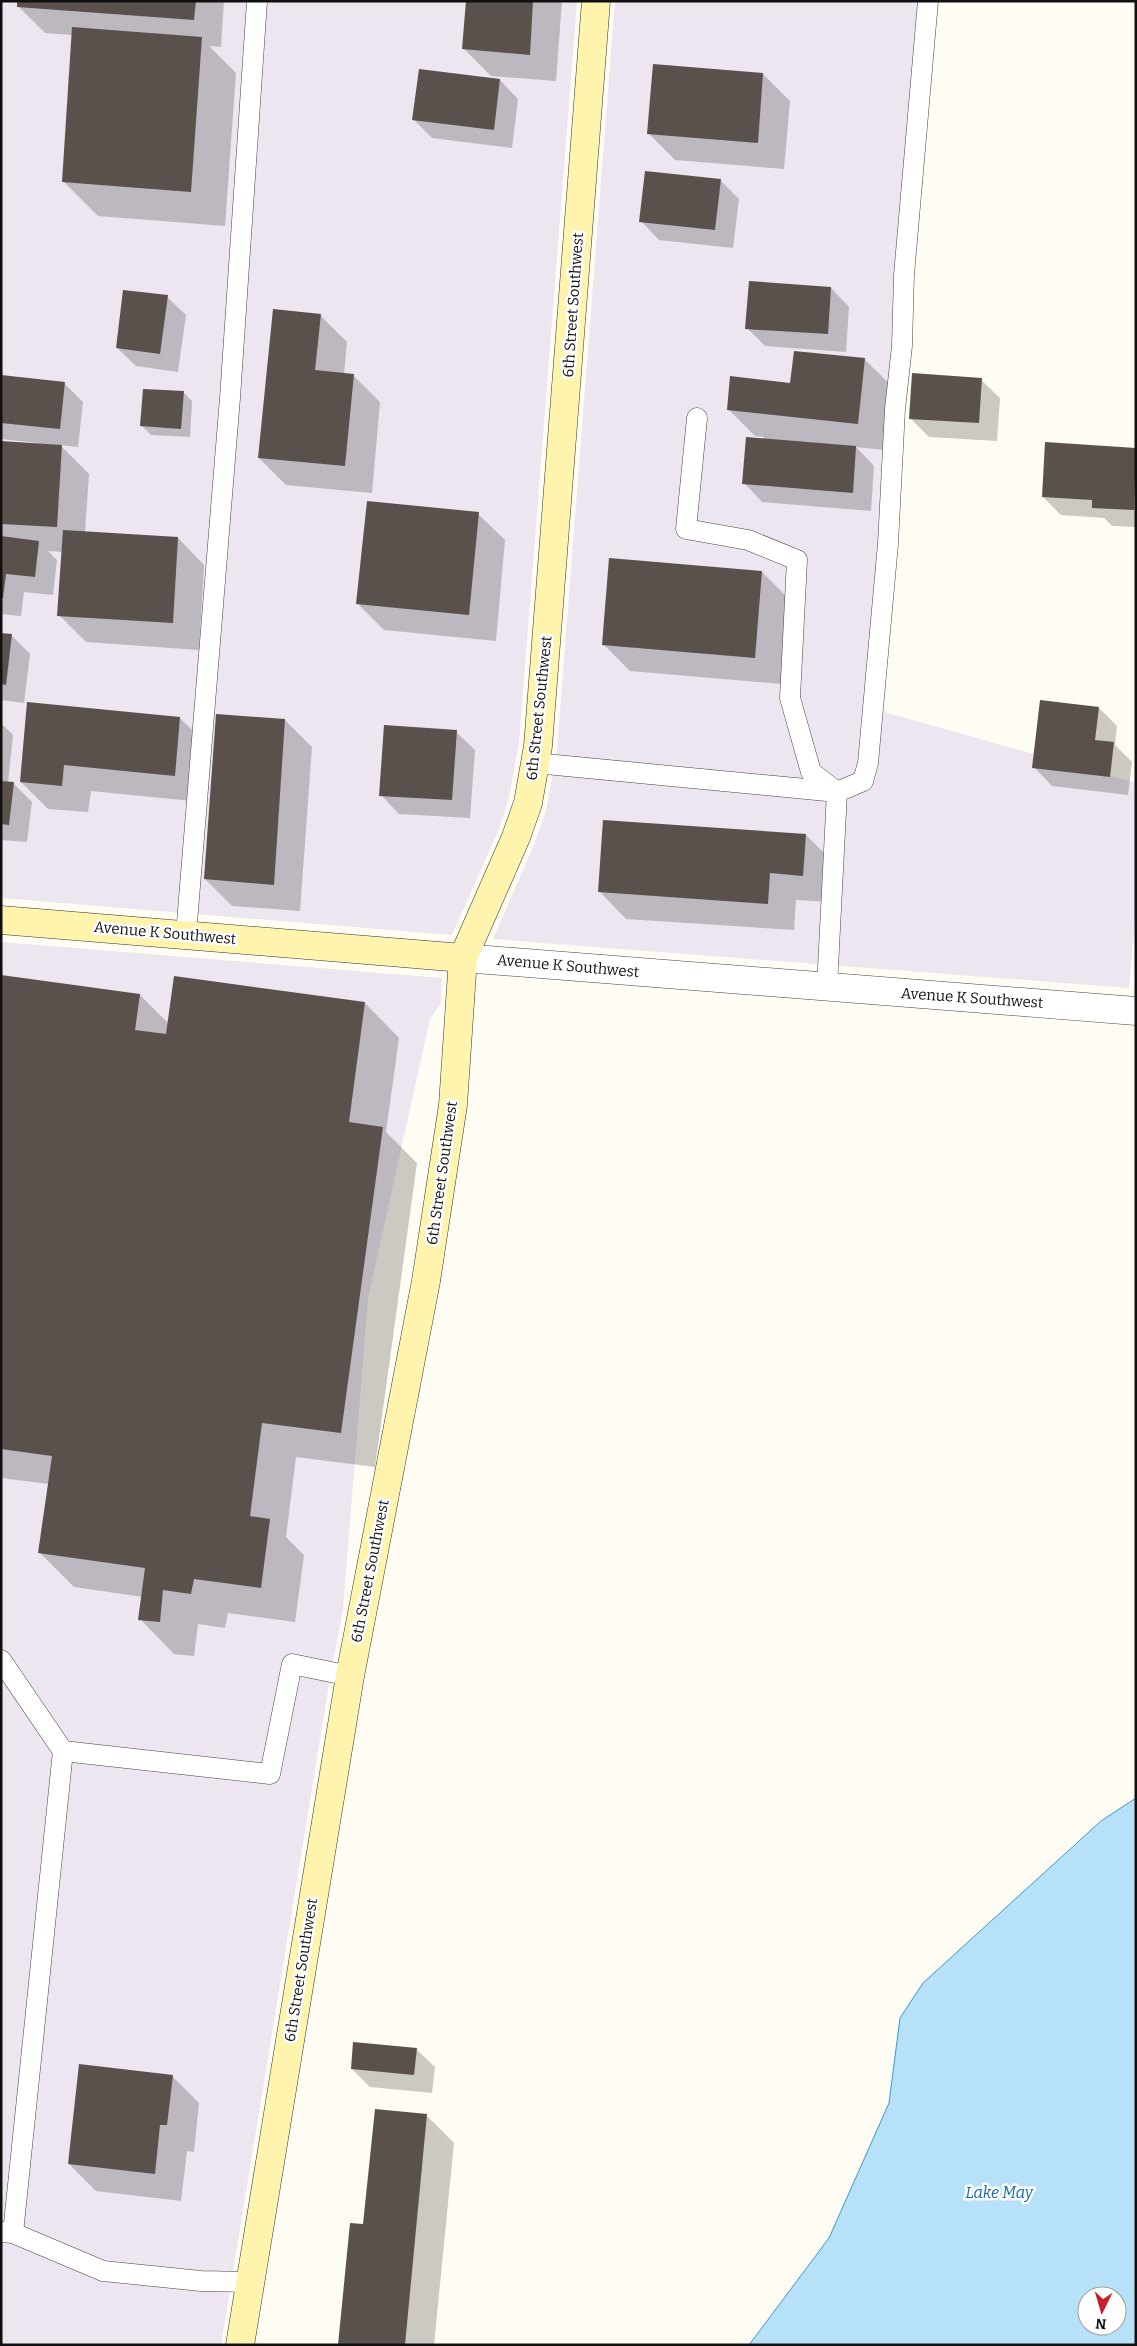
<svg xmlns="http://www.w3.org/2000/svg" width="1137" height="2346" viewBox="0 0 1137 2346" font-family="Bitter,serif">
<rect width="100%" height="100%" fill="#fffcf3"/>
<!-- industrial -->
<g fill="#ede5ef">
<path d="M1,1H577L519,743L509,797L499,829L452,935L1,898Z"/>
<path d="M615,1H928L870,708L1136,783V906L1129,988L493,939L533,847L546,811L557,750Z"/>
<path d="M1,942L442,978L441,1003L430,1019L368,1298L343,1609L331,1672L221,2345H1Z"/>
</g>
<!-- water -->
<path fill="#b6e1f9" stroke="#3999d3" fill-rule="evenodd" d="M1136,1798V2345H749L829,2238L889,2103L900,2018L923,1983L1101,1821ZM1087,2296H1117V2326H1087Z"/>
<!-- shadow -->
<g fill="#0003">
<path d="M19,1H224L221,47L209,46L236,73L225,226L98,216L63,181L73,35L45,33L18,6Z"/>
<path d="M467,1H562L556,81L491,76L464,49Z"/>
<path d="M763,74L790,101L784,169L675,160L648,133Z"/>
<path d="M500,80L518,99L512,148L432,138L413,119Z"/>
<path d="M721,181L739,199L733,248L659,240L641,221Z"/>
<path d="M831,288L849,307L846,352L765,346L747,328Z"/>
<path d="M167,297L186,315L178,372L136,366L117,348Z"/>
<path d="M320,315L347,342L344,374L353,375L380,402L372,493L286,485L259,458Z"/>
<path d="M864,359L892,386L885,450L856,447L874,466L871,511L762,502L744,483L764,437L755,436L728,409L791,384Z"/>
<path d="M1,376L64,383L83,402L78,447L60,445L89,474L85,532L178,538L204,565L199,650L86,642L59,615L63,552L48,551L57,560L53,595L24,592L21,616L1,614V442L37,445V443L1,439Z"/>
<path d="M981,380L1000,398L997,441L929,437L911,419Z"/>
<path d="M183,392L192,401L190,437L151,435L142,426Z"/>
<path d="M1136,449V527L1112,526L1104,518L1061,515L1043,497Z"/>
<path d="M478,514L505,540L496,641L384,630L357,603Z"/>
<path d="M762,572L789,599L782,684L630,671L603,644Z"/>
<path d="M1,634L11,635L30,654L24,703L1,700Z"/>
<path d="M1099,708L1117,726L1115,745L1132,762L1128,795L1052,786L1034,767Z"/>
<path d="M180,718L207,745L202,802L91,791L88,812L48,809L21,782Z"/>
<path d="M285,720L312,747L300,911L232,906L205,879Z"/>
<path d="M1,723L13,735L8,783H13L32,802L27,842L1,840Z"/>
<path d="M456,732L475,750L470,818L399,814L381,795Z"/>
<path d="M806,835L833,862L830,902L796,900L794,930L626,919L600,892Z"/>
<path d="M1,976L140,995L169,1024L365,1003L399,1038L386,1132L417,1163L375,1467L296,1457L286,1537L304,1555L295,1622L228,1613L225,1628L198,1624L194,1656L174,1654L140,1619L143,1597L74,1587L40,1553L49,1484L1,1478Z"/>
<path d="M416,2049L435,2067L432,2093L370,2087L352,2069Z"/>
<path d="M172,2076L199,2103L194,2152L187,2151L181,2201L96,2191L69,2164Z"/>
<path d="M376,2111L427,2116L454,2143L434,2345H339L364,2226Z"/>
</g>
<!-- building -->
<g fill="#5a514c">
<path d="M17,1H196L194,20L17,7Z"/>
<path d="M466,1H533L530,55L462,49Z"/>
<path d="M72,27L202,37L191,192L62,182Z"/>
<path d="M653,64L763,73L758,143L647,134Z"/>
<path d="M419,69L500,79L494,130L412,120Z"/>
<path d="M645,171L721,179L715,230L639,222Z"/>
<path d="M749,281L831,287L828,334L745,329Z"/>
<path d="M123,290L168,295L160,354L116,348Z"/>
<path d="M273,309L321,314L315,370L354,374L345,466L258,458Z"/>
<path d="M794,351L865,358L858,424L727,410L730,376L790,383Z"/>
<path d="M912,373L982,378L979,423L909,419Z"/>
<path d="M1,375L65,382L60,429L1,423Z"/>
<path d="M143,389L184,391L181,429L140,426Z"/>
<path d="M746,437L856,446L853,493L742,484Z"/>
<path d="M1,441L62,445L57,527L1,524Z"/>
<path d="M1045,442L1136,448L1134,510L1092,508V500L1042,497Z"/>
<path d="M367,501L479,512L469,615L356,604Z"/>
<path d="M63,530L178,537L173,623L57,616Z"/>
<path d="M1,536L39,541L35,577L6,574L3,598H1Z"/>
<path d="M609,558L762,571L755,658L602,645Z"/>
<path d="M1,633L12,634L6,685L1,684Z"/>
<path d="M1040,700L1099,707L1095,740L1114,742L1110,777L1032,768Z"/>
<path d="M27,702L180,717L175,776L64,765L62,786L20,782Z"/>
<path d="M216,714L285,719L274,885L204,879Z"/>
<path d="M384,725L457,730L452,800L379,796Z"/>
<path d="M1,781L14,782L9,825L1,824Z"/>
<path d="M603,820L806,834L803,876L770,873L768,904L598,892Z"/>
<path d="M1,975L140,994L135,1030L166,1034L174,976L365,1002L349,1122L383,1127L341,1433L262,1423L250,1516L270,1519L261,1588L194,1579L191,1594L163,1590L160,1622L138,1620L145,1568L38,1553L52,1456L1,1449Z"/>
<path d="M353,2042L417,2048L414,2075L351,2069Z"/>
<path d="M79,2064L173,2075L167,2125H160L155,2174L68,2164Z"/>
<path d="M375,2109L427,2114L405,2345H338L350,2223L363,2224Z"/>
</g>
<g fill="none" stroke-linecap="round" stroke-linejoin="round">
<defs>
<g id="lane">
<path d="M697,418L686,529L748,540L797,560L790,698L811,772L837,792L827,987"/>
<path d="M535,763L837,792L863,781L868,763L888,544L895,409L902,346L904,275L928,1"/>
<path d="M186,935L230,398L257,1"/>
<path d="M1,1660L63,1751L13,2233L1,2232"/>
<path d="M63,1751L270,1774L292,1664L350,1676"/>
<path d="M13,2233L103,2271L201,2281L249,2282"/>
</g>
<path id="street" d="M463,958L1136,1011"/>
<g id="secondary">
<path d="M1,920L463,958"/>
<path d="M240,2345L350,1676L426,1281L453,1105L463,958L516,837L528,803L538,746L596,1"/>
</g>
</defs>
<!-- lane casing -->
<use href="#lane" stroke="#434343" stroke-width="21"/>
<!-- street casing -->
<use href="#street" stroke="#434343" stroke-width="29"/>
<!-- secondary casing -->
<use href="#secondary" stroke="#323232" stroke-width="29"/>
<!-- lane -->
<use href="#lane" stroke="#fff" stroke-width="20"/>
<!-- street -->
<use href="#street" stroke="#fff" stroke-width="28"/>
<!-- secondary -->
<use href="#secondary" stroke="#fff4ae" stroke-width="28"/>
</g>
<g text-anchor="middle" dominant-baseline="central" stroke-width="5" stroke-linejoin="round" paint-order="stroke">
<!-- street labels -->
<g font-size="15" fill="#101010" stroke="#fff">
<text transform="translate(573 305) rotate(-86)">6th Street Southwest</text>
<text transform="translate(539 708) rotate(-84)">6th Street Southwest</text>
<text transform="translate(165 933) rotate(5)">Avenue K Southwest</text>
<text transform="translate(568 966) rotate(5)">Avenue K Southwest</text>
<text transform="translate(972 998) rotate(4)">Avenue K Southwest</text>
<text transform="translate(442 1173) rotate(-82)">6th Street Southwest</text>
<text transform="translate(370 1571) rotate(-79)">6th Street Southwest</text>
<text transform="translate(301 1970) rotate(-81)">6th Street Southwest</text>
</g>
<!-- water labels -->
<g font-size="16" font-style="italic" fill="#136ba9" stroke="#fff">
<text x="999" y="2192">Lake May</text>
</g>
</g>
<!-- border -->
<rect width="1137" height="2346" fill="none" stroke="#101010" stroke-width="5"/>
<!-- north arrow -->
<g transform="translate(1102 2311) rotate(185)"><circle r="24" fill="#ffffff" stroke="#9f9f9f"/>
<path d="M0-4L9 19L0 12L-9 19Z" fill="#c7212d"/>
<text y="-8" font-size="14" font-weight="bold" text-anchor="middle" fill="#101010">N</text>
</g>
</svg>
